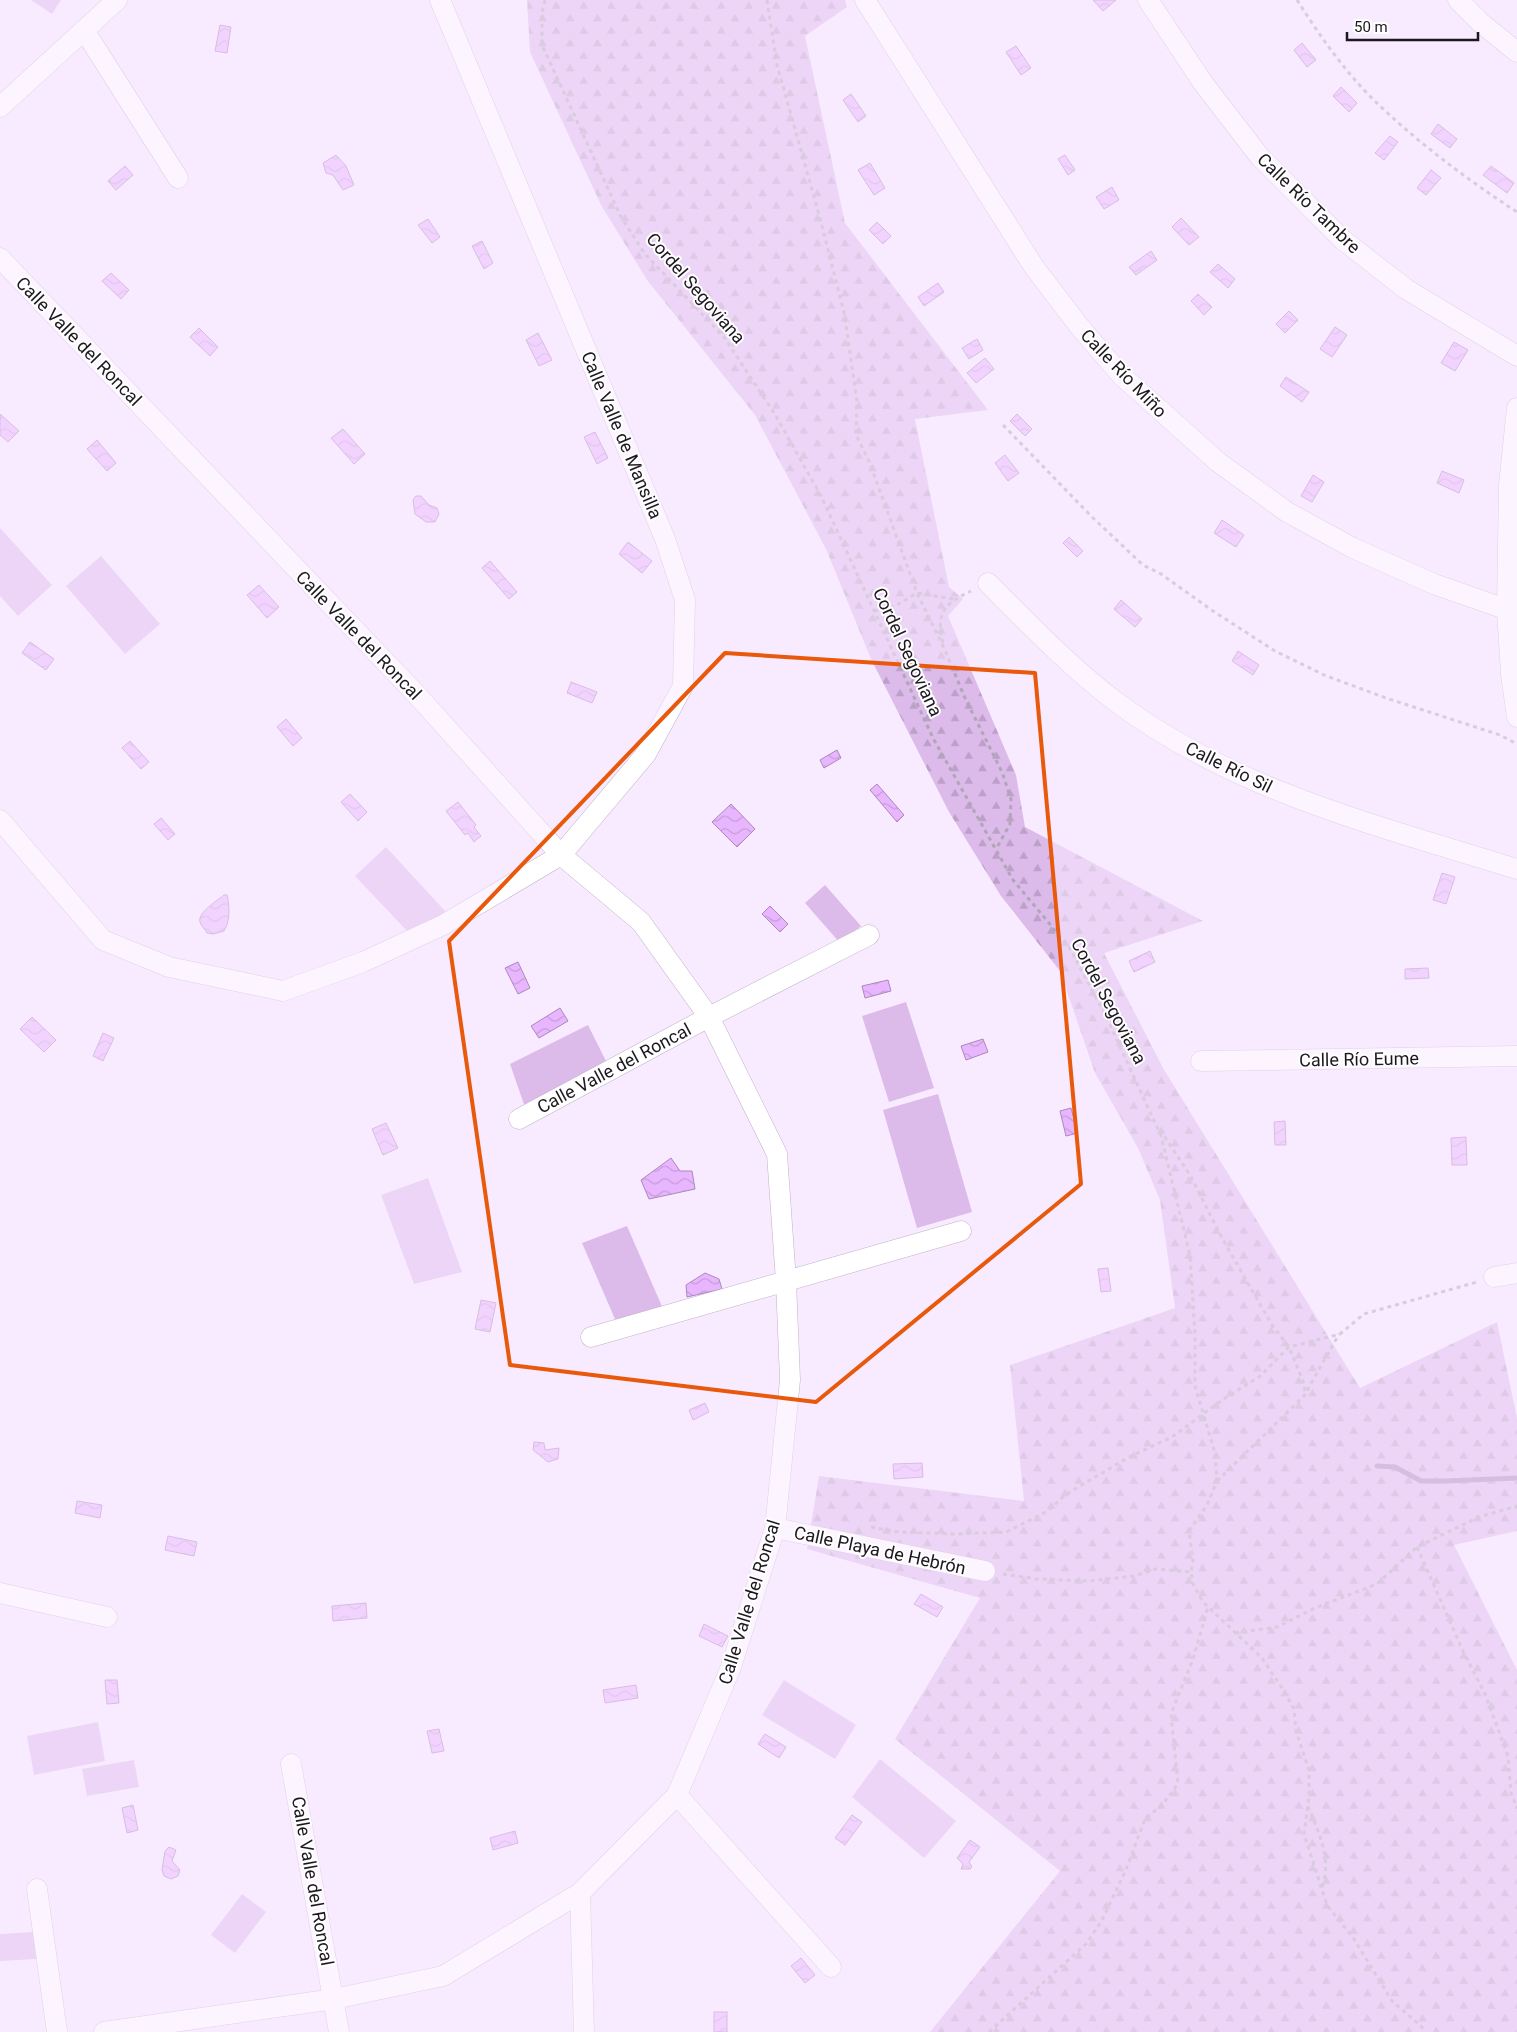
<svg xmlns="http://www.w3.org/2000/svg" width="1517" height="2032" viewBox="0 0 1517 2032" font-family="Roboto,sans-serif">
<defs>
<pattern id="forest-firs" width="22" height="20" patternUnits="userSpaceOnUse" patternTransform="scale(1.25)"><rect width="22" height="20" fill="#dcbbea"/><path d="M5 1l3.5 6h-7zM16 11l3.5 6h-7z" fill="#bca0c8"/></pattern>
<pattern id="water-waves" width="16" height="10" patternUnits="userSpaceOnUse" patternTransform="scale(1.25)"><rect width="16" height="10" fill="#e8b6fe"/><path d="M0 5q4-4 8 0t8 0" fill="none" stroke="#c79cd9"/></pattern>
</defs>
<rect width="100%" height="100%" fill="#f9ebff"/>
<!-- forest -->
<path fill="url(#forest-firs)" d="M527,0H845L847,7L805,36L845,223L988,410L915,419L949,587L963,599L948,616L1016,775L1025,827L1203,921L1104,953L1163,1068L1360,1388L1497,1322L1517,1418V1531L1454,1545L1517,1670V2032H930L1060,1871L895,1739L980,1598L807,1549L819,1476L1024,1501L1010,1365L1175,1308L1160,1200L1138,1148L1095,1073L1060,971L1001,896L949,812L871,659L826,549L755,415L647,280L601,205L530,52Z"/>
<!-- garden -->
<g fill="#dcbbea">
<path d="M31,0H61L52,14Z"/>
<path d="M0,528L52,585L18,616L0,596Z"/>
<path d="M101,556L160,624L125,654L66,586Z"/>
<path d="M386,847L446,912L408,932L355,876Z"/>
<path d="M825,885L861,926L840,943L805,903Z"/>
<path d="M906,1002L934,1088L889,1102L862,1016Z"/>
<path d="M588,1025L609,1067L526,1110L510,1064Z"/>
<path d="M938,1094L972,1212L917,1228L883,1110Z"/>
<path d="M428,1178L462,1272L414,1284L381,1195Z"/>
<path d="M627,1226L664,1311L618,1326L582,1243Z"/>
<path d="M784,1680L856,1725L835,1759L762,1715Z"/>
<path d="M98,1722L105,1761L34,1775L27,1736Z"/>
<path d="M880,1759L956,1821L924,1858L852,1797Z"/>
<path d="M134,1760L139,1787L87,1796L82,1769Z"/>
<path d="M242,1894L266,1912L235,1953L211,1935Z"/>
<path d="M34,1932L36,1959L0,1961V1934Z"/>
</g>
<!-- water -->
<g fill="url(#water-waves)" stroke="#ab87bb">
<path d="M1093,0H1116L1103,11Z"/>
<path d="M220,25L231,27L227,53L215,51Z"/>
<path d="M1302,43L1316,60L1307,67L1294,50Z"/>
<path d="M1016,46L1031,68L1021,75L1006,52Z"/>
<path d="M1341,87L1357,103L1349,112L1333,96Z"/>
<path d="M851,94L866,116L858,122L843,100Z"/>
<path d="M1438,124L1457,139L1450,148L1431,134Z"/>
<path d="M1390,136L1398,142L1384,160L1375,153Z"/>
<path d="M336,155L346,166L354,185L343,190L333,175L326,173L323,163Z"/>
<path d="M1065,155L1075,170L1068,175L1058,159Z"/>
<path d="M870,163L885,188L874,195L858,170Z"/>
<path d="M125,166L133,175L116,190L108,181Z"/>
<path d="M1491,166L1514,183L1507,193L1483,175Z"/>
<path d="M1431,170L1441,178L1426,195L1417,188Z"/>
<path d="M1112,187L1119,200L1104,209L1096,197Z"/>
<path d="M1181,218L1199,237L1189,245L1172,227Z"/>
<path d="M428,219L440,237L432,243L418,225Z"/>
<path d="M877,222L891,236L883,244L869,230Z"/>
<path d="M482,241L493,263L484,269L472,246Z"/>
<path d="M1151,251L1157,260L1136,275L1129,267Z"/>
<path d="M1218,264L1235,279L1228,288L1210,272Z"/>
<path d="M111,273L129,290L121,299L102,281Z"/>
<path d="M938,283L944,292L924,306L918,297Z"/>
<path d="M1198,294L1212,307L1204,315L1191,301Z"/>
<path d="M1289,311L1298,320L1285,333L1276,324Z"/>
<path d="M1335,327L1347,335L1332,357L1320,349Z"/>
<path d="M199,328L218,347L210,356L190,337Z"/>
<path d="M538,333L552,360L539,366L526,340Z"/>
<path d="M977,339L983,350L969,359L962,348Z"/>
<path d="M1454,342L1468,350L1455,371L1441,363Z"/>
<path d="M985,358L994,369L976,383L967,373Z"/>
<path d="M1286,377L1309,392L1302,402L1280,386Z"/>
<path d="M0,414L19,431L8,442L0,435Z"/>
<path d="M1017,414L1032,429L1025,436L1010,421Z"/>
<path d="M343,429L365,454L354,464L331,438Z"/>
<path d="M595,432L608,458L597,464L584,437Z"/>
<path d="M97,440L116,463L107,471L87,449Z"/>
<path d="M1005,455L1019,473L1008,481L995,463Z"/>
<path d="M1442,471L1464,480L1459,493L1437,483Z"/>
<path d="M1313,475L1324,482L1312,502L1301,496Z"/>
<path d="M416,496H421L429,505L437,508L439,514L435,522H426L415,514L413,500Z"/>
<path d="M1222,520L1244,535L1236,547L1214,533Z"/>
<path d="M1069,537L1083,551L1077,557L1063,543Z"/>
<path d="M628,542L652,561L642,573L619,554Z"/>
<path d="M490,561L517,592L509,599L482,568Z"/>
<path d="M259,585L279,607L267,618L247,595Z"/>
<path d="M1121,600L1142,619L1135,627L1114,609Z"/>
<path d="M30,642L54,659L46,670L22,653Z"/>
<path d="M1238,651L1259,665L1253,675L1232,661Z"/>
<path d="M571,682L597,692L592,703L567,693Z"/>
<path d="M286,719L302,738L293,746L277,727Z"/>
<path d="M130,741L149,762L141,769L122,748Z"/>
<path d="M837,750L841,758L824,768L820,760Z"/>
<path d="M877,784L904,815L897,822L870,790Z"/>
<path d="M350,794L367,812L358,821L341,802Z"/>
<path d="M458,802L476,825L474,827L481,836L474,842L468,833L465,835L446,811Z"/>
<path d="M731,804L755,829L737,847L712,822Z"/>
<path d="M161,818L175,834L168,840L154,824Z"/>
<path d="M1442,873L1455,877L1446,904L1433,900Z"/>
<path d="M224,895H227C230,907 230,921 224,931L213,934L207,933C205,929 201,926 200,922C197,913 217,901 224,895Z"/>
<path d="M770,906L788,924L780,932L762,914Z"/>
<path d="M1150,951L1155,962L1134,972L1129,961Z"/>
<path d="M518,962L530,988L518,994L505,968Z"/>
<path d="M1428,968L1429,978L1405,979V969Z"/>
<path d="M888,980L891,991L865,998L862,986Z"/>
<path d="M560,1008L568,1021L539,1038L531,1026Z"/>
<path d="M32,1017L56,1040L44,1052L20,1029Z"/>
<path d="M103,1033L114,1038L103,1061L93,1056Z"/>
<path d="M983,1039L988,1052L966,1060L961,1046Z"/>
<path d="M1071,1108L1078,1133L1066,1136L1060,1111Z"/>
<path d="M1285,1121L1286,1145H1275L1274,1122Z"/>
<path d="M386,1123L398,1148L383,1155L372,1129Z"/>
<path d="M1466,1137L1467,1165H1452L1451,1138Z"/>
<path d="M671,1158L680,1171H692L695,1189L649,1199L641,1180Z"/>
<path d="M1108,1268L1111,1291L1101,1292L1098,1269Z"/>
<path d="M705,1273L719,1279L722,1289L687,1297L686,1285Z"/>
<path d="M481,1300L496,1303L490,1332L475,1329Z"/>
<path d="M705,1403L709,1412L693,1420L689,1410Z"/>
<path d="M534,1442L544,1443L545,1450L559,1448L558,1459L548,1462L533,1450Z"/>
<path d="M922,1463L923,1477L894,1479L893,1464Z"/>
<path d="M77,1501L102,1505L100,1518L75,1513Z"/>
<path d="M168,1536L197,1542L194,1556L165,1550Z"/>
<path d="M921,1594L943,1607L937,1617L914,1604Z"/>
<path d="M366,1603L367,1618L333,1621L332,1606Z"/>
<path d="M704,1624L728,1636L722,1647L699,1636Z"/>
<path d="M105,1680H117L119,1703L107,1704Z"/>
<path d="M636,1685L638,1698L605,1703L603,1690Z"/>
<path d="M439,1729L444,1751L432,1753L427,1731Z"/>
<path d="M765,1734L786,1747L779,1758L758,1744Z"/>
<path d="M133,1805L138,1830L127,1833L122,1808Z"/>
<path d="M852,1815L862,1822L845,1845L835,1838Z"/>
<path d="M515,1831L518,1843L493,1850L490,1838Z"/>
<path d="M970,1840L980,1847L969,1862L972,1867L970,1869H961L963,1864L957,1858Z"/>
<path d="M169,1847L176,1850L172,1861L180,1870L178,1876L171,1879L164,1876L162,1870L165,1851Z"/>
<path d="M801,1958L815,1975L805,1983L791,1966Z"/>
<rect x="714" y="2012" width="13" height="20"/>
</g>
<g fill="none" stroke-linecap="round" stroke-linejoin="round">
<!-- stream -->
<path stroke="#ab87bb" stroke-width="5" d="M1377,1466L1395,1467L1421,1481H1446L1517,1478"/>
<defs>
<g id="minor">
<path d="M865,0L1034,267L1079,326L1121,375L1218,462L1287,512L1353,548L1434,584L1517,613"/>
<path d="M1148,0L1203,83L1260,157L1343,240L1406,289L1517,356"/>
<path d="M1458,0L1481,23L1517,52"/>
<path d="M84,30L178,178"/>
<path d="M0,107L117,0"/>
<path d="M0,258L416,694L561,855L641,922L709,1017L777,1154L786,1281L790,1380L775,1528L731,1667L677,1795L580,1893L443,1976L334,1999L104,2032"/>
<path d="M1517,408L1509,485L1507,610L1511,674L1517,717"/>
<path d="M988,583C1029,624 1069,666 1115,701C1233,790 1378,826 1517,869"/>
<path d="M0,820L103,940L169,967L283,991L363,962L443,925L561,855L646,754L683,686L685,600L665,539L440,0"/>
<path d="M1201,1061L1517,1056"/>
<path d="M519,1119L709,1017L869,935"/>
<path d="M1494,1277L1517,1273"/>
<path d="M591,1337L961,1231"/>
<path d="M775,1528L985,1571"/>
<path d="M0,1593L107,1617"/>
<path d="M291,1764L339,2032"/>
<path d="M677,1795L831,1967"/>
<path d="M37,1889L57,2032"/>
<path d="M580,1893L584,2032"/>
</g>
</defs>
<!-- minor casing -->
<use href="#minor" stroke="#c0b2c6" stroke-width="21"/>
<!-- path -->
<g stroke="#b1a6b6" stroke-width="3" stroke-dasharray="4 4" stroke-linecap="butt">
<path d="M545,0L542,13V45L621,217L645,254L724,337L776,416L821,496L933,738L1013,880L1069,947L1106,1016L1161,1136L1190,1255L1195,1334V1386L1215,1453L1217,1481L1207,1505L1189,1531L1193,1562L1191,1572L1193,1584L1203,1602L1262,1658L1284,1691L1294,1709L1296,1731L1309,1770V1797L1304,1834L1327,1905L1354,1939L1392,2001L1422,2027L1424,2032"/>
<path d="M767,0L777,65L818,211L844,312L857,401L856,435L869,461L917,593L944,648L965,698L1002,772L1011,799L1010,824L996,849"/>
<path d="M1297,0C1320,36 1347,75 1379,105C1421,145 1468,180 1517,212"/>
<path d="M1003,425L1092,517L1143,565L1161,574L1213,611L1275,651L1324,675L1386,698L1500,735L1517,744"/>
<path d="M874,611L895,606L917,593L953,599"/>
<path d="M943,643C935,613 945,603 971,591"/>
<path d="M1160,1130L1190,1175L1222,1238L1272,1325L1289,1347L1305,1386L1304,1396"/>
<path d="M1217,1481L1304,1396L1339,1334"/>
<path d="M871,1527L899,1532L957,1534L1006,1532L1048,1511L1065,1495L1129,1457L1172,1437L1222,1400L1259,1377L1289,1347L1340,1334L1364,1314L1477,1282"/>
<path d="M1417,1547L1462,1649L1485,1694L1508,1756L1511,1793L1517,1808"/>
<path d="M1003,1574L1037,1579L1089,1581L1134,1576L1156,1569L1191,1572"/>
<path d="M1235,1633L1277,1627L1315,1608L1377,1584L1417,1547L1479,1517L1517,1506"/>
<path d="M1308,1806C1319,1833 1332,1859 1322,1888"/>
<path d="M989,2032L1086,1944L1101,1922L1125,1872L1145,1819L1163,1804L1178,1784L1171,1714L1193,1659L1208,1607"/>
</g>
<!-- minor -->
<use href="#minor" stroke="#fff" stroke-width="20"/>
</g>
<!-- marked area -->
<path d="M0 0H1517V2032H0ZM725,653L1035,673L1081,1184L816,1402L510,1365L449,941Z" fill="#f9ebff" fill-opacity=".55" fill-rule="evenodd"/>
<path fill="none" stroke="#e8590c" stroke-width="4" stroke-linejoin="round" d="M725,653L1035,673L1081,1184L816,1402L510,1365L449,941Z"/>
<g text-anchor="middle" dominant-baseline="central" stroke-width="4" stroke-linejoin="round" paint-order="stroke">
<!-- street labels -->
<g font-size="18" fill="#1d181f" stroke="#fefefe">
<text transform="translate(1309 203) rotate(44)">Calle Río Tambre</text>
<text transform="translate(696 288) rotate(49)">Cordel Segoviana</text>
<text transform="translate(79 341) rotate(46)">Calle Valle del Roncal</text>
<text transform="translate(1124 373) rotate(46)">Calle Río Miño</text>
<text transform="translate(622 435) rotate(67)">Calle Valle de Mansilla</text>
<text transform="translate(359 635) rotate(46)">Calle Valle del Roncal</text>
<text transform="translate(908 652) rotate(65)">Cordel Segoviana</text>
<text transform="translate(1229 767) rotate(26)">Calle Río Sil</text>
<text transform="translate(1109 1001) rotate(62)">Cordel Segoviana</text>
<text transform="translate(1359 1059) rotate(-1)">Calle Río Eume</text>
<text transform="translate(614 1068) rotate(-28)">Calle Valle del Roncal</text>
<text transform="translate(880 1550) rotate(12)">Calle Playa de Hebrón</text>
<text transform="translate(749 1602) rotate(-73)">Calle Valle del Roncal</text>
<text transform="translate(313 1881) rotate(80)">Calle Valle del Roncal</text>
</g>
</g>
<!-- scale -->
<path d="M1347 32v8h131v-8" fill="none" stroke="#1d181f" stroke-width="2.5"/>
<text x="1354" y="32" font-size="15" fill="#1d181f" stroke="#fefefe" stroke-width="4" paint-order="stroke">50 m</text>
</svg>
